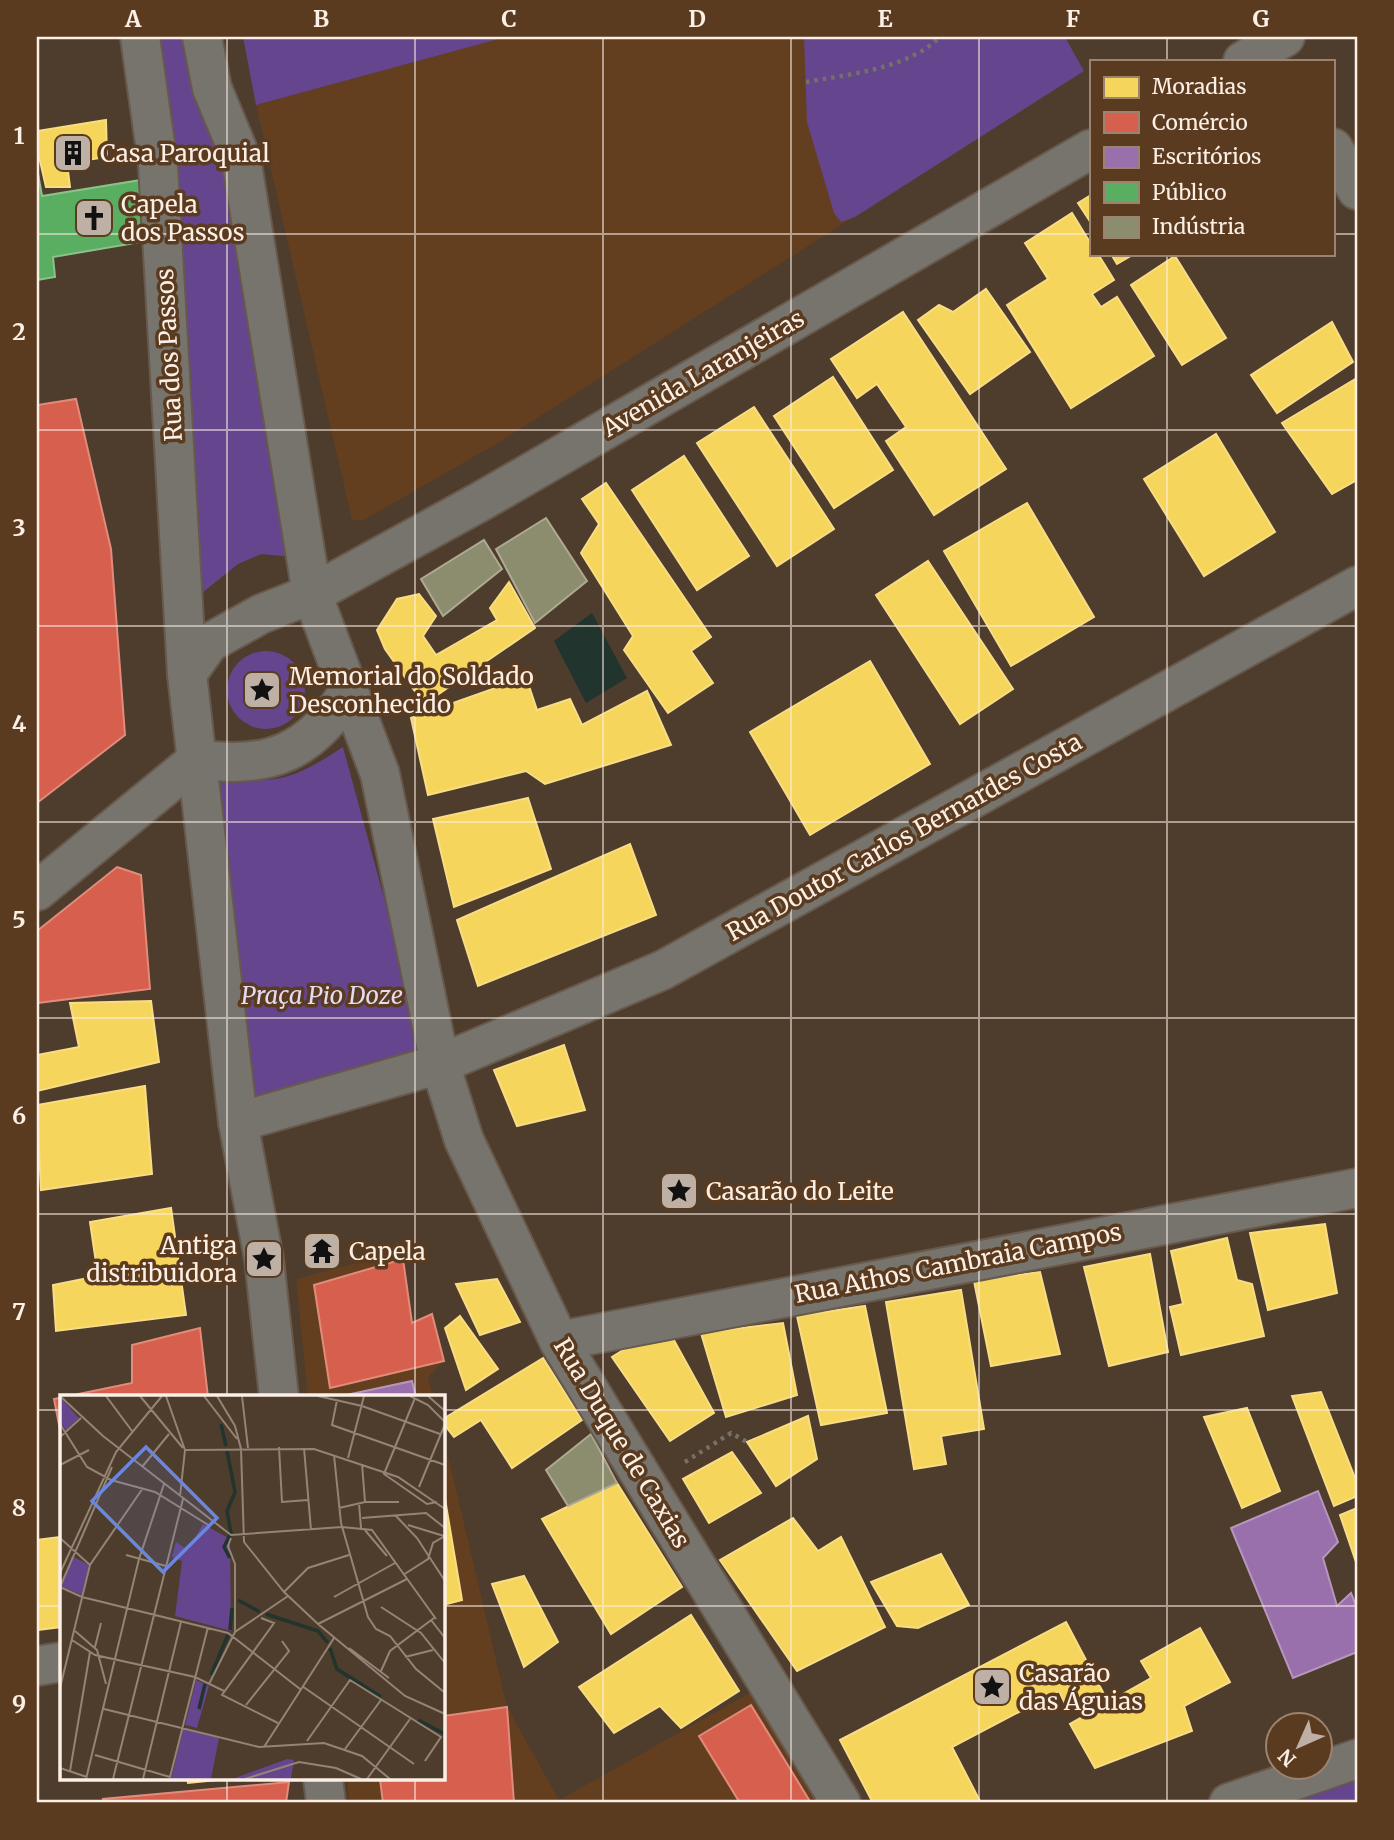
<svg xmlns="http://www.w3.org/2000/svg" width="1394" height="1840" viewBox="0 0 1394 1840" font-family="Merriweather,serif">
<rect width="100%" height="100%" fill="#4e3c2c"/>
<!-- built -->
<g fill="#633f20">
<path d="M506,37H1065L1084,71L496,444L364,520H352L256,105Z"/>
<path d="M401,1251L412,1322L432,1314L444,1361L428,1377L433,1397H308L296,1279Z"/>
<path d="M443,1434L507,1707L559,1800L755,1690L824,1803H349L347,1779H443Z"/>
</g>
<!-- green -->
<g fill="#64458e">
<path d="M144,37H196L231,151L293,557L261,554L238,564L192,601Z"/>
<path d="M243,37H506L256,105Z"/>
<path d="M804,37H1065L1084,71L855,217L841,222L834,213L807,122Z"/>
<circle cx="266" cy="690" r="39"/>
<path d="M343,747L427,1056L247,1107L216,770C270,791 297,777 343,747Z"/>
<path d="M1357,1760V1803H1239Z"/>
</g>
<!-- water -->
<path fill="#21342e" d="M592,613L627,678L586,703L554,641Z"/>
<!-- homes -->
<g fill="#f6d55c" stroke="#f8dd85" stroke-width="2">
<path d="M106,120L107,157L67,163L70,187H46L37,148V131Z"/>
<path d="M1091,195V223L1078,203Z"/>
<path d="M1072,213L1091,244V254H1098L1114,280L1092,294L1101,307L1117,297L1154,356L1071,408L1007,305L1048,279L1025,243Z"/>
<path d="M1111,254H1134L1117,264Z"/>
<path d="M1175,256L1226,338L1182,365L1131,285Z"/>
<path d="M986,289L1030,352L970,394L918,320L939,305L953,312Z"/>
<path d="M903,312L1006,469L934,515L886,441L906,427L877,384L857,398L831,359Z"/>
<path d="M1332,322L1353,362L1277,413L1251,375Z"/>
<path d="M833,377L893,470L834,508L774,416Z"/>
<path d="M1357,378V480L1332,494L1282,423Z"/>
<path d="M754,407L834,529L777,566L697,443Z"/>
<path d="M1216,434L1275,532L1204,576L1144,479Z"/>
<path d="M684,456L749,556L697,590L632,490Z"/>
<path d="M606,483L711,637L691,651L713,683L668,713L624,650L633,636L581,553L599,524L582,499Z"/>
<path d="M1027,503L1094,617L1011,666L944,551Z"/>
<path d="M928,561L1013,689L960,724L876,595Z"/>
<path d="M509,582L535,628L424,704L385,649L377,630L397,599L419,594L436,616L423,636L436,655L497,620L490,608Z"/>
<path d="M870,661L930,764L810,835L750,732Z"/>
<path d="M526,677L537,710L570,699L582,725L647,691L671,745L545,784L526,771L428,795L411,718Z"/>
<path d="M528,798L551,869L454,907L433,819Z"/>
<path d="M630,844L656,915L478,986L457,920Z"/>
<path d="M151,1001L159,1062L37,1091V1055L79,1047L70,1003Z"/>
<path d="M564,1045L585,1110L517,1126L494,1070Z"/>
<path d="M145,1086L152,1174L41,1190L37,1105Z"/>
<path d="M171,1208L186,1315L56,1331L53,1285L98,1276L90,1222Z"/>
<path d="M1325,1224L1337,1293L1268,1310L1250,1233Z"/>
<path d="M1227,1238L1237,1280L1252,1284L1264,1336L1181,1355L1170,1307L1183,1304L1171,1251Z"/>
<path d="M1150,1254L1168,1352L1109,1366L1084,1267Z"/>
<path d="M1040,1272L1060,1354L991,1366L974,1281Z"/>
<path d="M497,1279L520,1322L480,1335L456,1284Z"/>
<path d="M961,1290L984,1429L941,1436L946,1464L914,1469L886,1302Z"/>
<path d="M865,1306L887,1413L821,1425L797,1316Z"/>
<path d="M460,1316L498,1369L466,1390L445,1328Z"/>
<path d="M783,1323L797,1395L726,1417L701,1333Z"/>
<path d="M665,1324L714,1413L670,1441L612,1357Z"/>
<path d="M543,1358L582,1420L512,1468L481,1420L454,1437L443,1423V1419Z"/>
<path d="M1321,1392L1357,1483V1496L1334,1506L1292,1396Z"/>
<path d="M1247,1408L1280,1491L1242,1508L1204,1417Z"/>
<path d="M808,1416L817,1459L776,1486L747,1442Z"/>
<path d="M732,1452L761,1493L709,1523L683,1479Z"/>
<path d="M617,1483L682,1587L611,1634L542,1519Z"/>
<path d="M443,1487L462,1600L443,1605Z"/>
<path d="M1357,1508V1565L1340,1515Z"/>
<path d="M793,1518L818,1551L841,1537L885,1627L797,1671L720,1560Z"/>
<path d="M61,1537V1627L37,1630V1540Z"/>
<path d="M941,1554L969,1605L918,1628L897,1626L871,1582Z"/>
<path d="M524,1576L558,1642L524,1667L492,1584Z"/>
<path d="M691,1615L739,1691L681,1728L660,1706L614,1733L579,1687Z"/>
<path d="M1066,1622L1104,1694L1069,1712L1059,1691L952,1747L981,1803H873L840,1740Z"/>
<path d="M1200,1628L1230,1682L1184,1706L1192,1731L1095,1768L1070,1724L1151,1678L1141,1661Z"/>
<path d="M187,1779H228L188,1783Z"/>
</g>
<!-- shops -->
<g fill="#d6604d" stroke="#e18b7b" stroke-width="2">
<path d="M76,399L111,549L125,735L37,803V405Z"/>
<path d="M117,867L141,875L150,989L37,1003V931Z"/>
<path d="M403,1259L412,1323L432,1314L444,1361L330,1388L314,1285Z"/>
<path d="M200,1328L208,1397H61V1435L54,1399L132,1383V1345Z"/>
<path d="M751,1705L811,1803H740L699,1736Z"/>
<path d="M507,1707L514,1803H383L380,1779H443V1716Z"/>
<path d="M289,1782L286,1803H104L103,1799Z"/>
</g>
<!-- offices -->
<g fill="#9970ab" stroke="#b796bd" stroke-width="2">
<path d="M412,1381L416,1397H337Z"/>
<path d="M1318,1491L1338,1542L1323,1558L1337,1606L1351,1593L1357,1608V1652L1293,1678L1231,1528Z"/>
</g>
<!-- public -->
<path fill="#5aae61" stroke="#8bc289" stroke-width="2" d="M37,168L42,196L147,179L153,240L53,257L55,277L37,280Z"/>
<!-- industry -->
<g fill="#8c8c6e" stroke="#aeaa92" stroke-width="2">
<path d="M546,518L587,581L535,623L496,549Z"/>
<path d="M484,540L502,569L443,616L421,579Z"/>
<path d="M591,1434L617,1483L568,1506L546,1470Z"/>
</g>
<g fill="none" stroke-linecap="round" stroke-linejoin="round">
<defs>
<g id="minor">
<path d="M1243,61L1285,37"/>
<path d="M1333,148L1357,190"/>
<path d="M312,594L485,499L1091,149"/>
<path d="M37,891L198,759"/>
<path d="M238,1122L440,1064L663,970L1357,586"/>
<path d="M559,1341L1357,1188"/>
<path d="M37,1666L61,1662"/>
</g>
<g id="tertiary">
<path d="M140,37L158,165L187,674L238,1122L264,1259L279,1397"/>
<path d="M202,37L212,88L241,158L312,594L380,774L440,1064L464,1140L559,1341L841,1803"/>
<path d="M187,674L209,643L261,614L312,594"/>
<path d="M198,759C269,770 311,752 349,691"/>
<path d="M323,1779L326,1803"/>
<path d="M1229,1803L1357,1759"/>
</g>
</defs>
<!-- minor casing -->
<use href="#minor" stroke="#67594c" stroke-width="42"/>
<!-- tertiary casing -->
<use href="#tertiary" stroke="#67594c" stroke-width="42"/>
<!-- path -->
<g stroke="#757068" stroke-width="4.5" stroke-dasharray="3.5 5" stroke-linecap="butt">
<path d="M806,82C850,74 907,69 940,37"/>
<path d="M685,1462L731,1433L747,1442"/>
</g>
<!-- minor -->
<use href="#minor" stroke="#76746d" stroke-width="38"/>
<!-- tertiary -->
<use href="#tertiary" stroke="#76746d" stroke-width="38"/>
</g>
<!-- grid -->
<path fill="none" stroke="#fcefe6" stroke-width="2" stroke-opacity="0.55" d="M227,37V1397M415,37V1397M603,37V1803M791,37V1803M979,37V1803M1167,37V61M37,234H1091M1333,234H1357M1167,254V1803M37,430H1357M37,626H1357M37,822H1357M37,1018H1357M37,1214H1357M37,1410H61M443,1410H1357M37,1606H61M443,1606H1357M227,1779V1803M415,1779V1803"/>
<!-- icons -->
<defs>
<symbol id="building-square" viewBox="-11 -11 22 22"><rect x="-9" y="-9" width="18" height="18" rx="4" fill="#bfb0a5" stroke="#5b3b1f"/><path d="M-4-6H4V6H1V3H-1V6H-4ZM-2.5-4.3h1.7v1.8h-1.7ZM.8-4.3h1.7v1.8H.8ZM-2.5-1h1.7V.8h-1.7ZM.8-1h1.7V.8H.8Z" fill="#111"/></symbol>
<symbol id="church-square" viewBox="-11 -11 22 22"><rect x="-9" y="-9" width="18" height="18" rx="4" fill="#bfb0a5" stroke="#5b3b1f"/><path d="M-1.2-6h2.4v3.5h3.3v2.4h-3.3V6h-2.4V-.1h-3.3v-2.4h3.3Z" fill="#111"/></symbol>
<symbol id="sight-square" viewBox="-11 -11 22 22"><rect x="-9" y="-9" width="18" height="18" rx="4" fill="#bfb0a5" stroke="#5b3b1f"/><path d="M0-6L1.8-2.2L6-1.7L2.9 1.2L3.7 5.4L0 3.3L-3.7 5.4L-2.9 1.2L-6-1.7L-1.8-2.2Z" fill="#111"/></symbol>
<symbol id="temple-square" viewBox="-11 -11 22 22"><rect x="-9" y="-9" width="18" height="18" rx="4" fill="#bfb0a5" stroke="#5b3b1f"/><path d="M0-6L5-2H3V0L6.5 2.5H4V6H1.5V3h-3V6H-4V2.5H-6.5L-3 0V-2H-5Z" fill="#111"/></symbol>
</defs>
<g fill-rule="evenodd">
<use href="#building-square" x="51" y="131" width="44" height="44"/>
<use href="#church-square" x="72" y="196" width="44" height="44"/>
<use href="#sight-square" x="240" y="668" width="44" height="44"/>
<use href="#sight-square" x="657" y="1169" width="44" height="44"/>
<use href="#temple-square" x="300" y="1229" width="44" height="44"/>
<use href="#sight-square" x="242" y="1237" width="44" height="44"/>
<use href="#sight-square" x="970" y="1665" width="44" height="44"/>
</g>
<g text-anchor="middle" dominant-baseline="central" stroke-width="7" stroke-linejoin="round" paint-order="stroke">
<!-- poi labels -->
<g font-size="24" fill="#fcefe6" stroke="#5b3b1f" text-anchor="start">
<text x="100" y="153">Casa Paroquial</text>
<text x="121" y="204">Capela<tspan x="121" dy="28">dos Passos</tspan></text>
<text x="289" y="676">Memorial do Soldado<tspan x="289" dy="28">Desconhecido</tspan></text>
<text x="706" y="1191">Casarão do Leite</text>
<text x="237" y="1245" text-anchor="end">Antiga<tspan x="237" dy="28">distribuidora</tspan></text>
<text x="349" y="1251">Capela</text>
<text x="1019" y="1673">Casarão<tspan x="1019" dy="28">das Águias</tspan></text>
</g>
<!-- street labels -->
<g font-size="24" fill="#fcefe6" stroke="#5b3b1f">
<text transform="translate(169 355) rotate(-93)">Rua dos Passos</text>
<text transform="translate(703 373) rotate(-30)">Avenida Laranjeiras</text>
<text transform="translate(904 837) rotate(-29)">Rua Doutor Carlos Bernardes Costa</text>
<text transform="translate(958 1263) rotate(-11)">Rua Athos Cambraia Campos</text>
<text transform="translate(622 1443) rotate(59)">Rua Duque de Caxias</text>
</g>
<!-- park labels -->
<g font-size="24" font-style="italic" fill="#e3dbf4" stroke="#5b3b1f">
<text x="322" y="995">Praça Pio Doze</text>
</g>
</g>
<!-- overview -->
<g transform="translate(60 1395)">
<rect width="385" height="385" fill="#4e3c2c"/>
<path d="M0,2L19,23L6,35L0,27ZM143,129L170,144L171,236L115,221L122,166L112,162L116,147L128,155ZM12,161L29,170L22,200L1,191ZM136,285L149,291L137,333L125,330ZM123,334L159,343L151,384H111ZM227,364L234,365L231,384H172Z" fill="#64458e"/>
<path fill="none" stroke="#21342e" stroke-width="3.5" d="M161,29L166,51M167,56L175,97L167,116L171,138L164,152L170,163M178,205L200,217M206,219L258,236L268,248M170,235L172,213M270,253L277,274L321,302M151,280L168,240M139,314L145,289M358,325L385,339"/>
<path fill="none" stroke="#948476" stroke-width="2" d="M0,1L43,41L171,140L282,132L312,135L376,224M46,1L72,36M80,1L123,53M106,1L125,55L120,101M144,1L177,44M157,1L175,31L181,54L184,147L224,197L258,229L345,301L385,319M182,1L188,53M258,1L302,11L380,39M350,1L368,10L385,27M368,1L385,16M355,3L324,79L367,109L377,107M277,5L272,30L385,70M0,29L27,72L51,85L95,97L150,131M0,42L21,23M219,52L222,107L248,105M244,53L251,135M125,55L254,54L338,82L385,114M274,60L281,128L308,222L316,234L330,241L356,274L384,297M288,63L304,1M302,69L305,107M0,70L29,55M82,72L109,39M359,92L385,29M299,108L301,133M279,113L305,107H339M336,121L357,143L385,186M302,123L366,118L385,133M348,130L384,141M304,134L327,161M0,143L30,170M171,143L168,151L175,169V237M66,160L106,171M0,178L56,57L102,1M343,180L368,164L373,148L385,141M0,192L22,202L168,238L240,294M0,192L52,72M224,197L248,173L289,160M274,202L335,168M321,212L361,238L385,268M201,223L214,228L162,300L218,328M371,225L385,243M258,229L347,184M15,236L37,255L46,289M12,245L35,260L135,282L164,296M35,252L41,228M289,253L329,283M345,262L373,255M321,276L330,256L374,223M149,289L175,237L228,201M242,291L354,369M0,293L30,170L83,93M186,310L229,256L222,246M44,314L199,352L264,348L302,361L330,384M247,346L290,285L381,342L365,366M204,352L274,243M285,354L321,305M35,360L110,382L148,232M0,373L27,382M10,376L30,257M26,384L79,164L104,89M53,384L123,104M83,384L121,227M185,384L239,367L276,373L301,384M307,384L350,324"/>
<path fill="#6b86dd" fill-opacity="0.15" stroke="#6b86dd" stroke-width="3.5" d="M86,52L157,123L103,177L32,106Z"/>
<rect width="385" height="385" fill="none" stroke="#fcefe6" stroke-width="3.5"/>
</g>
<!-- border -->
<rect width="1394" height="1840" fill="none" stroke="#5b3b1f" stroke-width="77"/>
<!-- legend -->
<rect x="1090" y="60" width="245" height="196" fill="#5b3b1f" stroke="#9b836f" stroke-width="2"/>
<rect x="1104" y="77" width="35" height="21" fill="#f6d55c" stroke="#9b836f" stroke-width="2"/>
<text x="1152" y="94" font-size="21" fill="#fcefe6">Moradias</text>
<rect x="1104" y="112" width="35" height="21" fill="#d6604d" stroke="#9b836f" stroke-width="2"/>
<text x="1152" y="130" font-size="21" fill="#fcefe6">Comércio</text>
<rect x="1104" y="147" width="35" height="21" fill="#9970ab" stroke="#9b836f" stroke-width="2"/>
<text x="1152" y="164" font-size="21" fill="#fcefe6">Escritórios</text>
<rect x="1104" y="182" width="35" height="21" fill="#5aae61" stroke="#9b836f" stroke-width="2"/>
<text x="1152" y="200" font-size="21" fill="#fcefe6">Público</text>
<rect x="1104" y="217" width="35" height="21" fill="#8c8c6e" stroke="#9b836f" stroke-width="2"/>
<text x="1152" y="234" font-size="21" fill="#fcefe6">Indústria</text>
<!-- north arrow -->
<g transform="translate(1299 1746) rotate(225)"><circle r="33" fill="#5b3b1f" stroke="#9b836f" stroke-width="2"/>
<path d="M0-5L12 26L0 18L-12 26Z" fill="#bfb0a5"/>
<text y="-10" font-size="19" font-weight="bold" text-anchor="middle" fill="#fcefe6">N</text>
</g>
<rect x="38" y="38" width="1318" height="1763" fill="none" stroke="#fcefe6" stroke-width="2.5"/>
<g font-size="23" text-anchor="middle" font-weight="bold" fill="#fcefe6">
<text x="133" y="27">A</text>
<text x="321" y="27">B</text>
<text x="509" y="27">C</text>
<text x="697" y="27">D</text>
<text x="885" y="27">E</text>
<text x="1073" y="27">F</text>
<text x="1261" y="27">G</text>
<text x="19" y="144">1</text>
<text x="19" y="340">2</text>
<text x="19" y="536">3</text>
<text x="19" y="732">4</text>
<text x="19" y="928">5</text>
<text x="19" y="1124">6</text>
<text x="19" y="1320">7</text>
<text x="19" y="1516">8</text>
<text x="19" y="1712">9</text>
</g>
</svg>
